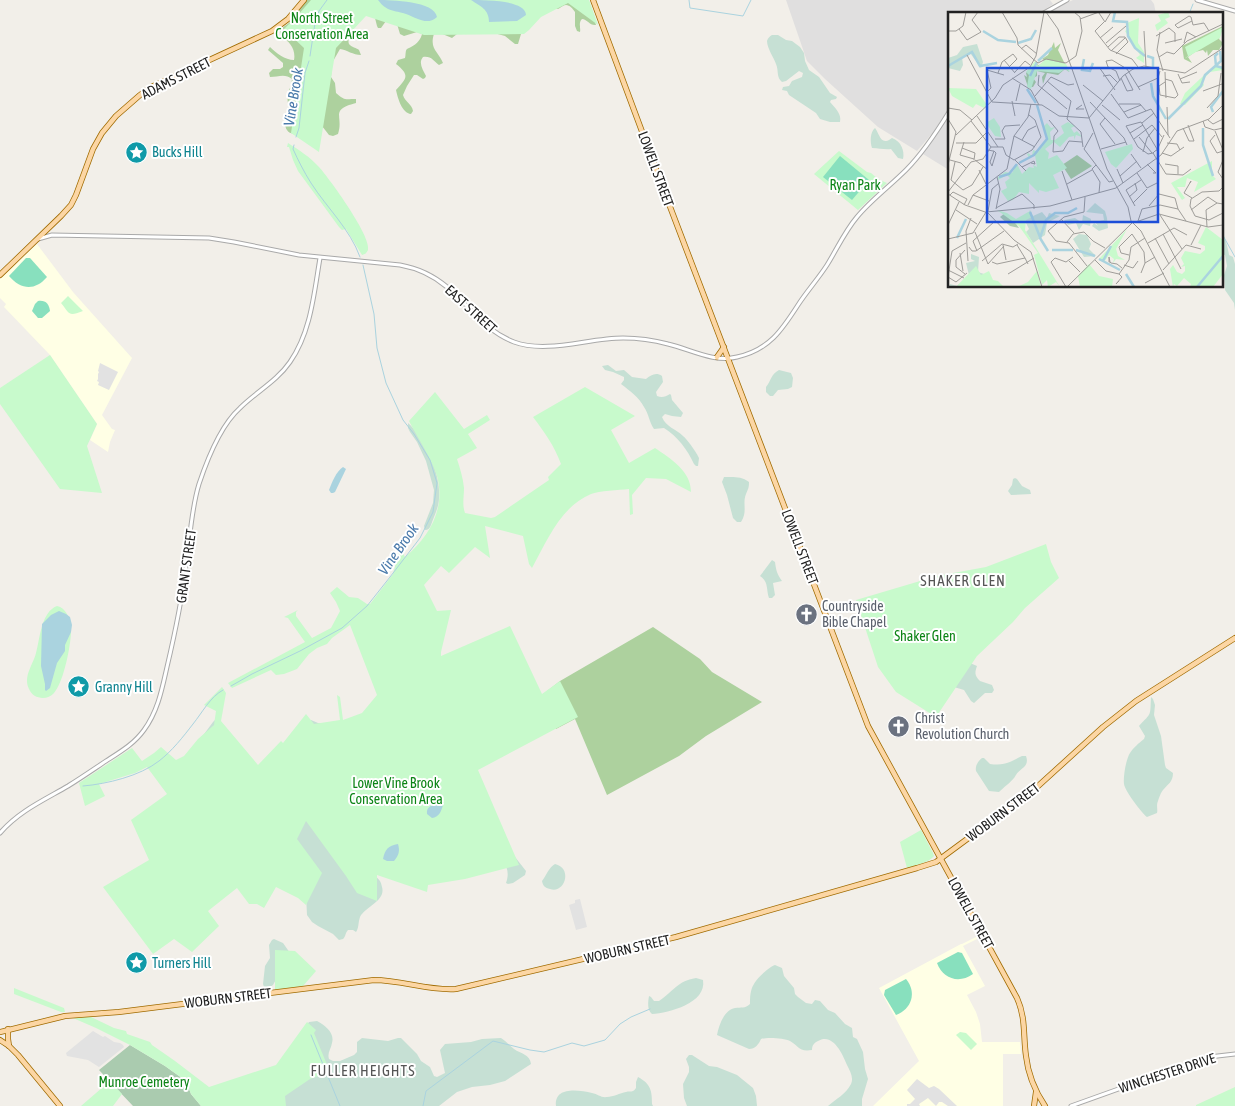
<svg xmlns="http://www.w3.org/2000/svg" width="1235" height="1106" viewBox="0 0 1235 1106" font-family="'Asap Condensed',sans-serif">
<rect width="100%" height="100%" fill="#f2efe9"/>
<!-- residential -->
<g fill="#e0dfdf">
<path d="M786,0H1050L1053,4L1038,14H949V107L936,129L917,151L878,127L825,79L807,61Z"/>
<path d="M1073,0H1151L1154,4L1156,14H1047L1056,8Z"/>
<path d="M949,114V170L923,154Z"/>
</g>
<!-- education -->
<g fill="#ffffe5">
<path d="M37,244L73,292L132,358L102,415L112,429L115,430L110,442L108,452L90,440L97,424L50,355L4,307L6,304L0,298V279Z"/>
<path d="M978,936L979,938L963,946L985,986L967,995L976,1012L980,1024L982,1042H1020L1021,1054H1003V1106H873L919,1061L879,988L961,944H962Z"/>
</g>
<!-- forest -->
<g fill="#add19e">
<path d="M307,0H378L526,9L588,0L596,25C590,26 587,19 582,19C578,23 581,28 580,32L577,31L575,26V12C572,8 568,3 563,6C561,7 560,8 558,9L549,7L521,34L518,44H515L505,36L494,33L457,34L452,38L440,33L434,34C429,49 439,52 443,63L439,65C433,61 432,56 423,57C418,63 423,70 426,76L425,78L423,79L417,75H414L407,86L403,95C405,102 412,104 413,111L411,114C402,113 398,99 396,90C407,78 410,75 396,64L398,60L405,58C406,55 405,51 407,49C408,48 410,48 411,47C417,44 421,39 422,34L417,32L404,36L400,34L397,24L386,21L381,28H378L377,26L375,18C371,16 367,14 363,16C357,20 346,37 349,44C351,47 357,48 359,50L361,55C353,55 347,50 340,49L332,63L331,77L335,83L336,93C345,101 345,99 356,99V103C329,110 344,116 338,134L333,136L329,135L322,126C311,129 287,143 285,124L289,114L287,94L291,86L292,79C285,73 278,77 270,77L269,73L273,69H280L283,67V63L268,50L270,47C276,53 285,60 294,60C296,50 290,41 281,37L280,32L282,28L289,23Z"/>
<path d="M653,627L700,659L712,672L762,702L706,736L679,756L607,795L575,719L556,729L542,695L560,681Z"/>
</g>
<!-- wetland -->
<g fill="#c6e0d4">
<path d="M772,35H778L786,40L792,41L800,47L804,53L805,61L809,70L819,77L830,93L837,97L836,99L831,100L830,102C835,108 842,114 840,122H830L820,119L816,113L789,95L787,91L782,90L783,87L789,86L792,81L802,77L803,73L799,71L786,81L782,82C776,77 779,71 776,64C774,58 767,48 767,41C768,38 769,37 772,35Z"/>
<path d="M875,128C878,131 880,142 886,141C888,141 890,139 892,138C901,141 905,151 903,159L898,158L891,149C885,150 879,148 872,148C870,142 870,132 875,128Z"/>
<path d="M1221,227C1224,235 1228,247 1229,255L1233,257L1235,264V310L1234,303L1225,290L1224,275L1227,266L1225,255L1221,254Z"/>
<path d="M608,365L616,371L624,370L632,377L646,379C651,375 656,372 662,376L663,382L656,392L657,396C662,398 665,397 670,394L671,395L672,400L683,413L681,417L672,416L665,414L662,417C666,427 676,429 683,436C687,439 697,453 699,458L698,466H696L694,464C687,449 678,437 664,428L654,429C649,422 649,414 644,407C639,397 630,391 621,384L624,380V377L613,372L605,370L602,366Z"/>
<path d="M779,370L791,373L793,378L792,387L788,389L778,390L773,396H770L766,392V387C771,381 771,374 779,370Z"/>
<path d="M408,423C426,439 441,475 439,498C439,507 434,516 431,525C430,528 428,530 425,530L424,526L433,503L434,490L426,461L417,442L410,432L408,428Z"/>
<path d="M724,477C734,477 741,476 749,482C749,488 748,489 746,494C742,504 748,511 741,522H737L733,518L727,495L722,482Z"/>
<path d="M1015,478L1017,479L1022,486L1030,490L1031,494L1011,495L1008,491L1012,485L1013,479Z"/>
<path d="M772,560L775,562C776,570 777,574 782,581L773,583L775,595L772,598H769C766,590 769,582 760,576Z"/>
<path d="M970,663L977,666C975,672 974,675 980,681L992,685L994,690L992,693H985L974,703L971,701L964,690L954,687Z"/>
<path d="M1151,697L1153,699L1155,705L1154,715L1161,736L1165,765L1166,768L1173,773C1173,782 1168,784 1163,790C1161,792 1159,798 1158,801C1156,806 1158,809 1157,813L1147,817C1141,812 1125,791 1124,784C1123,777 1126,759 1130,753C1133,748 1139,743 1144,739L1145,736L1139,726C1152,712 1150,717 1151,697Z"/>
<path d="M215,720L245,790L308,721L311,720L318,723L327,724L378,873L376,877C380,880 381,882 382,887C386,901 366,906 360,917C358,923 359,928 356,932L353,930H348C345,933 346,936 343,939L339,940L333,934L318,926L312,922L307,915L306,895L196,745L213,722Z"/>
<path d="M1022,756H1026C1030,767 1020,768 1016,775C1015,776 1015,777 1014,778C1011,782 1003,788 999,792L989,791L976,771C975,766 978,761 982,758H984L990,764C1005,766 1010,762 1022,756Z"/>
<path d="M515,857L526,871L525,875L513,883L508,884L506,883C509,874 508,869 503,860Z"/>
<path d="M555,864C573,868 565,894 550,889C545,888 543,886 542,881C546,876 549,867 555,864Z"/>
<path d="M274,939L283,943L290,953L273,985C270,987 268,988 264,987L263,984L265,966L270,958L269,945L272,940Z"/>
<path d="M775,965L782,968L784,976L794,988L795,994L798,997L806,1003L812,1004L815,1000L820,1001L828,1010L835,1013L845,1024L852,1028L853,1037L857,1039L863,1052L865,1069L868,1079L862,1099V1106H828C836,1099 846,1094 851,1084C854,1078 850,1071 847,1065C843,1055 833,1032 818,1041C814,1043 812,1045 812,1050C798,1052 799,1046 790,1041C784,1038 767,1037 761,1039C759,1044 755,1049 749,1049L717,1035C719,1025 724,1010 735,1008C741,1007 745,1009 750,1004C750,998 750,990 754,984C757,978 769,967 775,965Z"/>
<path d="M696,978L703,980C707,1003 669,1013 652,1014C647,1010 648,1002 649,996L651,997L654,1001H659C673,992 677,981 696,978Z"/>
<path d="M317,1021C325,1025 335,1033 332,1043C331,1049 327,1053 329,1059L333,1061H340L354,1055L357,1052V1042L362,1038L388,1041L398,1038H401L417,1054L421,1061L430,1067L434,1076L437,1077L445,1073L440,1050L445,1044L471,1042L482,1039L501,1038C506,1041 509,1045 514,1049C521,1054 530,1054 531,1064L505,1081L490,1085L472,1087L457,1092L439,1106H278L306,1026L309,1022Z"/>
<path d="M689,1055H692L709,1066L717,1067L737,1075L753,1088L756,1096L757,1106H687L684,1098L683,1084L689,1072V1067L686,1059Z"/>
<path d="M638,1077C651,1084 652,1091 652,1104L653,1106H556C554,1086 579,1090 592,1093C598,1094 601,1098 607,1097C613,1097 620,1093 626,1092C628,1091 631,1092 633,1091C635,1090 635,1089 636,1088V1082Z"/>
</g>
<!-- cemetery -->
<path fill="#aacbaf" d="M130,1045L165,1066L186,1081L191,1094L201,1106H133L99,1070Z"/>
<!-- park -->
<g fill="#c8facc">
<path d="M311,0H589L598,25L568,3L541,17L529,30L524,34L424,35L366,16L336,48L319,152L291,133L304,48L284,29L298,15Z"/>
<path d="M288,143C299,150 310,157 319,167C329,178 372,237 368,250C366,254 365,254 362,255L346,229L342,230L339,227L298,171L293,160L289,147H287Z"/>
<path d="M839,151L867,172L871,173L878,179L887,183L858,210L814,174Z"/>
<path d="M68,296L83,311C68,317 70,314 61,303Z"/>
<path d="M50,355L97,424L87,446L102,493L60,489L0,404V388Z"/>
<path d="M585,387L635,416L611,430L629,463L655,448C671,459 691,471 691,492L666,479L646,478L632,495L633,514L630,515L629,489C619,490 599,491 591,494C560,507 547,541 532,568L529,564L523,536L485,526L490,558L475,547L449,573L441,566L424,585L437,611L451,610L441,652V656L510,626L542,694L560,681L578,717L478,770L519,865L465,879L428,885L427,892L377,875V901L357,893L346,876L306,821L297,839L322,873L306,905L298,898L276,887L264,908L257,904H249L237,888L208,911L219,926L192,952L174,939L153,954L103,887L149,860L131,820L167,794L147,767L135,773L99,784L105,796L85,806L79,783L132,748L142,761L154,753L161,747L176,760L184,756L198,739L214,725L216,711L204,705L222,687L226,693L221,721L258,765L281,741L283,743L306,714L314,724L340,720L337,695L340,697L343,720L362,713L377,695L350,625L332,638L327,644L317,648L309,654L297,669L284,674L276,675L271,670L232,688L228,683L305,642L288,618L284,617L298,610L296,612V616L312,638L331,628L340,611L336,602L330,593L337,587L349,597L358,598L367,604H370L393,574L400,548L405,557C429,537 446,509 437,476C431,457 418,439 409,421L435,392L464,429L487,415L490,420L468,434L477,448L457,459C460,468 463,478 464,488C464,497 462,505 465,513L491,518L495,517L549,480L548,477L561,464C554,445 545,433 533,417Z"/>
<path d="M1046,544L1051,562L1059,578L1025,608L1013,622L977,656L936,717L896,692L878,667L856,600L937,576L986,567Z"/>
<path d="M57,606C66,608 70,618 71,627C72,641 64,682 54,693C47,701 33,699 29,689C23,676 33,665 36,653C40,639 41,612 57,606Z"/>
<path d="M921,830L933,853L934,856C928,863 916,865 907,868L900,842Z"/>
<path d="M275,950L295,951L316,971L303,986L275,990Z"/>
<path d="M14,988L64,1008L65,1012H61L14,994Z"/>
<path d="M89,1016L114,1028L126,1031L127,1034L150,1042L152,1045L175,1061L209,1087L276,1065L307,1022L316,1030L314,1033L330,1072L310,1079L285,1096L286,1106H201L191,1094L186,1081L165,1066L130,1045L96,1028L73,1018Z"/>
<path d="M960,1032L966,1033L977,1044L971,1050L956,1035Z"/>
<path d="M110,1081L122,1094L113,1106H81Z"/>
<path d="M1235,1087V1106H1196V1105Z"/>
</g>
<!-- pitch -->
<g fill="#88e0be">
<path d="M840,156L869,180L852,200L823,177Z"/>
<path d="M26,258H30L47,277C35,291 21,290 9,276Z"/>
<path d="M38,301C46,300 49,304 50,311L42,318H38L32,311L35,304Z"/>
<path d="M958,952L962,953L973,974C959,984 943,979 937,963Z"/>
<path d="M906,979C917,992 912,1009 896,1015L884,995L885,990Z"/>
</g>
<!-- parking -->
<g fill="#e2e2e2">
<path d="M100,363L118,372L109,390L98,385L99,382L97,381L98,379V374L99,372L98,371Z"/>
<path d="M580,899L587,927L576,930L569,905L575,903V900Z"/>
<path d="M93,1031L103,1037L105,1036L114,1042L120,1043L123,1045L124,1047L99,1067L88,1060L67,1056L66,1053Z"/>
<path d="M917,1079L929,1088L934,1086L939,1089L957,1106H948L942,1102H939L936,1106L928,1098L919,1104L920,1106H907V1104H910L915,1099L916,1100L907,1090Z"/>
</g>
<!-- water -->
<g fill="#aad3df">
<path d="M378,0C391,0 435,1 437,17C427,26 417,18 406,14C394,10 387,12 378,0Z"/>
<path d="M471,0C485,0 526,0 526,15L517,21L489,22C489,9 480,6 471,0Z"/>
<path d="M343,467L346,469L335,492L333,493H331L329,490C332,482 336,472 343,467Z"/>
<path d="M59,611L66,614L70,617L72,625L71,632L65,645V651L57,663L50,688L46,691L45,690V684L41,666L42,624L51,615Z"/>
<path d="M437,801L443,805C441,812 439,817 432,818L427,814C426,806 433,806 437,801Z"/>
<path d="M398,844C400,851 399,855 394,861H387L383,859C385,849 388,846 398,844Z"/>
</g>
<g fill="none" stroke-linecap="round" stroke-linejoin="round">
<!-- stream -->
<g stroke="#aad3df" stroke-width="1">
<path d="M689,0L690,8L743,16L751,0"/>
<path d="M1189,14L1193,4"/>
<path d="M310,56L315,23L319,11L327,0"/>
<path d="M296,137L299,128L305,73L309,61"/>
<path d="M294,145L293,149C298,160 304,172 311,183C327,208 350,229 360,257"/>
<path d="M1221,232L1235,257"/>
<path d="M231,686L252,674L300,651L342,628L367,606L390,577L420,538L433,512L437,483L430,460L414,434L403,420L386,383L377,348L374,314L363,265"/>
<path d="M83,786C107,784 140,776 159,761C172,751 183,737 193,724C202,713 210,697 223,690"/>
<path d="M311,1035L340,1106"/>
<path d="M423,1106L426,1091L493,1041L530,1050L544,1052L572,1043L584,1046L605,1040L620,1024L631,1017L650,1009"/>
</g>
<defs>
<g id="minor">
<path d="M1197,0L1235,11"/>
<path d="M1042,14L1067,0"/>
<path d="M38,239L52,235L209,238L234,242L299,255L400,265C417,268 434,276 447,287C470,306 485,331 514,342C547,354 588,338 623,338C638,338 653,340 668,344C690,349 714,363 737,357C769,350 782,330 798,305C807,291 818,279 827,265C837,249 845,231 857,217C871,200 890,186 906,170C923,153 936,133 949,112"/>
<path d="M0,833C19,811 44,800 68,786C81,778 94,769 106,761C120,752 134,744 144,730C158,711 162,689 167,667C175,633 182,600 186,566C190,539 191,510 199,484C207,460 221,425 240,408C256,392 277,381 290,362C311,332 314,293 320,258"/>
<path d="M1071,1106L1191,1063L1209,1057L1235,1054"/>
</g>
<g id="major">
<path d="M593,0L669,204L868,726L1017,998C1026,1018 1023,1035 1026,1056C1028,1074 1035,1091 1045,1106"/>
<path d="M0,275L61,216L71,205L76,195L93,149L102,133L116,116L140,95L149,88L272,31L288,19L304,0"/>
<path d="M717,357L724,347"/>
<path d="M8,1029V1039L9,1046"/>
<path d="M0,1032L65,1016L119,1012L374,980C402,980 428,991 456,989L676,937L917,868L936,862L1016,803L1037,787L1103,727L1136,701L1235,638"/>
<path d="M0,1040L9,1046L18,1055L60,1106"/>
<path d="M1034,1106L1036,1092"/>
</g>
</defs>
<!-- minor casing -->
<use href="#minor" stroke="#a9a9a9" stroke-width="5"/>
<!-- major casing -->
<use href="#major" stroke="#a06b00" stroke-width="6"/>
<!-- minor -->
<use href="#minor" stroke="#fff" stroke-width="3"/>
<!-- major -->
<use href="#major" stroke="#fcd6a4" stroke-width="4.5"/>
</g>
<!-- icons -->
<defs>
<symbol id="sight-disc" viewBox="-11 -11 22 22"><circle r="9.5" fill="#0f9aa8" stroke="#fff"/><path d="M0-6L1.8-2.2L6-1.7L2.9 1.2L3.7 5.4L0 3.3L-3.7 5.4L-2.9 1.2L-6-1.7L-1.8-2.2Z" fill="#fff"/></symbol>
<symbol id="church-disc" viewBox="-11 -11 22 22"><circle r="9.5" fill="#6b7280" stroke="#fff"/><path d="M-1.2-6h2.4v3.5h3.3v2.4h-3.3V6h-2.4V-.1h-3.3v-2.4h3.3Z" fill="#fff"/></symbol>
</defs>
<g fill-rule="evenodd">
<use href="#sight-disc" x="124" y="140" width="25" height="25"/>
<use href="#church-disc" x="794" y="602" width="25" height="25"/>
<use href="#sight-disc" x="66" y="674" width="25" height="25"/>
<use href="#church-disc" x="886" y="714" width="25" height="25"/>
<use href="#sight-disc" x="124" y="950" width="25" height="25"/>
</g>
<g text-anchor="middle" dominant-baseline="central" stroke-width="4" stroke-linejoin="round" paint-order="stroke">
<!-- park labels -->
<g font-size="14" fill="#0c8416" stroke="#fff">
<text x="322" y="18">North Street<tspan x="322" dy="16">Conservation Area</tspan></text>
<text x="855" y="185">Ryan Park</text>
<text x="925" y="636">Shaker Glen</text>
<text x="396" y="783">Lower Vine Brook<tspan x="396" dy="16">Conservation Area</tspan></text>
<text x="144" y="1082">Munroe Cemetery</text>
</g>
<!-- street labels -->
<g font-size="14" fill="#222" stroke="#fff">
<text transform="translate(176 78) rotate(-27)">ADAMS STREET</text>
<text transform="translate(656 169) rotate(70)">LOWELL STREET</text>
<text transform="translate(471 309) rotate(42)">EAST STREET</text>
<text transform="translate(800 547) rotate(69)">LOWELL STREET</text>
<text transform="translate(186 566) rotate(-82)">GRANT STREET</text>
<text transform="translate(1003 812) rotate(-37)">WOBURN STREET</text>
<text transform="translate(971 913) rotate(61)">LOWELL STREET</text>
<text transform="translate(627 949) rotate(-13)">WOBURN STREET</text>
<text transform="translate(228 998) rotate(-7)">WOBURN STREET</text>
<text transform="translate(1167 1073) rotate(-18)">WINCHESTER DRIVE</text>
</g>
<!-- culture labels -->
<g font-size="14" fill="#0d838f" stroke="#fff" text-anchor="start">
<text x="152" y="152">Bucks Hill</text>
<text x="95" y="687">Granny Hill</text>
<text x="152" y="963">Turners Hill</text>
</g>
<!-- worship labels -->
<g font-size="14" fill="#5b616d" stroke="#fff" text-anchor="start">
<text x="822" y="606">Countryside<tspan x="822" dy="16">Bible Chapel</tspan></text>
<text x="915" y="718">Christ<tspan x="915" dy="16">Revolution Church</tspan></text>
</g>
<!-- water labels -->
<g font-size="15" font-style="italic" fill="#4a7aab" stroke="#fff">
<text transform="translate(293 97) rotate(-81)">Vine Brook</text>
<text transform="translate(398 549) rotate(-55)">Vine Brook</text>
</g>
<!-- neighbourhood labels -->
<g font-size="15" letter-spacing="1" fill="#555" stroke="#fff">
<text x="963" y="580">SHAKER GLEN</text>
<text x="363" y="1070">FULLER HEIGHTS</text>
</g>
</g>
<!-- overview -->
<g transform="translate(948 12)">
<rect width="275" height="275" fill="#f2efe9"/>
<path d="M275,14L271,27L275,31L271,38H265L260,44L259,38L258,41L255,38L247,40L240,45L244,51L236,47L234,34ZM106,30L107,36L113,31L110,38L121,60L117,57L110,63L99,61L95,72L94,65L97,61L89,59V64L85,66L88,70L85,75H80L76,63L79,65L78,61L88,50L90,53L101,51L94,47L100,43ZM129,143L144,154L123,167L114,153Z" fill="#add19e"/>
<path d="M29,32L35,50L33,56L22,41L14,45L15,53L12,59L0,56V46L9,43L15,35ZM147,191L157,199L159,206L160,216L151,219L144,214L146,211L150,214L147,210L156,208L155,202L138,200ZM82,198L85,204L94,200L99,206L101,201L112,204L99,211L97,223L85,231L78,220L81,217L77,209ZM135,203L143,207L142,214L135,212L131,218L128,211L120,213L116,208L127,206L134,211ZM131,222L139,223L143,232L141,237L148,244L136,245L125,227ZM23,242L31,245L30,260L39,263L38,275H1L2,272L9,274L21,263L18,251L27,249L23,247Z" fill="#c6e0d4"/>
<path d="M57,201L64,206L71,216L62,214L52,205Z" fill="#aacbaf"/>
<path d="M220,0L222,5L217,7L220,11L209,19L207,13L213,9L210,3ZM191,6L190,31L196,40V51L188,46L192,43L177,19L181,16L179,11ZM275,15L272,26L236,47L240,44L237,35ZM98,47L118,52L122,60L117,57L111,61L89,59L83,77L79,75L81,63L78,60L87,49L90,54ZM268,52L270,56L275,54V58L262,60L254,69L256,73L237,93L232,92L237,81ZM0,76L28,77L39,93L36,96L28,92L25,96L4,84ZM46,106L52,115L53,125L47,124L38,111ZM120,110L127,114L123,116L126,121L129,119L134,125L128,123L126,128V124L121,125L112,135L106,130L97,137L101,141L100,147L109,143L119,156L105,163L111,176L98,180L91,178V181L81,171V182L71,180L65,188L60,189L53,179L59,176L57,170L62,166L59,163L50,168V165L57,160L64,161L69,152L74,162L81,155L86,156L85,153L89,155L87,143L70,151L81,146L79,142L80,141L84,144L85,138L90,140L98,130L99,124L95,115L99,111L103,116L107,115L102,120L103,128H107L116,121L113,114ZM184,132L185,137L168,156L163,152L157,140ZM264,149V163L268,167L246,180L250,170L239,166L237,175H229L237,186L234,188L223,171ZM49,198L59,201L68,207L82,199L84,205L78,208L77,218L112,275L108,270L100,275L99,268L94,273L86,243L90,241L71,214ZM258,215L275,228V262L265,275H242L243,272L236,266L229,274L226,272L225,275L222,257L225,253L229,260L234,262L237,259V254L233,255L236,252L233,246L237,239L252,242L257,238V234L250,231ZM179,217L168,237L170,244L177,248L168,247L165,251L166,247L161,243L156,250L151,247ZM141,252L151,264L165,267L164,275H132L130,264ZM28,254L33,263L41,259L45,268L50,269L56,275H8ZM89,259L93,275H69L80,270Z" fill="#c8facc"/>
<path fill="none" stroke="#aad3df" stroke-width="2.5" d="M167,0L165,9L179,10L180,24L187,36L197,44M35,19L50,28L68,30M70,31L83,27L88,18M270,41L267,44L268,54L275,56M199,44L205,46V55M136,47L134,58L142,59L145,51M90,49L104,36M0,54L24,40L32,54L49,51M82,64L89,50M203,71L205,84L218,107M79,77L88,91M265,100L263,95L275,79M220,107L253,74L257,63L273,49L272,39M255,116V133L265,164M71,151L86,143L99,127L89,93M51,165L61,162L69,152M82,200L92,225M9,226L18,207M104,238H125M128,238L147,244M100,239L92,226L98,208L107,201H120L129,196M151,247L172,258M155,249L163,234M178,262L186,275M249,275L275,244"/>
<path fill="none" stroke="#9f9d99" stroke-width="1" d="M30,0L24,8L33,20M54,0L69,26L70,33L85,47L90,51L98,47L118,51L128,44L134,19L132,5L126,0M98,0L110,17L159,157L180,195L183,209L193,219L222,275M151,1L157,10L163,0M132,7L151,0M244,9L230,16L227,13L241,4L243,5L245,13L256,11L261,19M156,10L147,19L162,38L184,47L190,55M11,17L19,28L33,20M0,19H8L15,14L18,0M196,19L198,55M212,20L209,38L215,59M208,24L221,16L227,21V30M152,26L165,15M158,31L178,14M217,31L234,27M236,31L239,20L248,25M160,35L171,25H177L180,30L168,42M73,37L78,33L89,42M163,39L177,26M19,43L44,90L94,93L111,104L141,106L175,64L185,57L196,54L237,61L275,36M211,45L219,40L226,42L239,29L275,12M56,48L67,61M151,55L167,78M67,60L77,49L82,53M217,60L218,86M50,61L54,50L65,42L69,47L62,54M230,62L234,71L242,70M91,63L90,73L119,97M155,64L162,63L170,71M64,66L83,78L91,93M173,66L179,79L185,78L177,62M217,67L224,69L230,83L227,86L212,83L211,74L217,70M232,67L249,60M99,69L123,89L119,107L133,120L135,135M172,69L168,59L160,55L158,49L164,48L179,57L192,78M135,73L155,89M190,75L210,66L212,59M255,79L274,72M38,81L43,76L39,58L56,63M163,82L180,106L203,97L222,126M87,84L103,65L120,73L126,72M64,89L67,104M68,89L72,72M142,90L176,126L179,133M171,92H192L198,99M134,93L128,97H136M154,93L172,108M219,95L220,123M0,96L12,98L24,108M259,96L270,84L273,61M176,100L193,93M29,104L50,135M157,106L152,112L167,132M0,107L8,120L0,153M101,108L110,119L106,124L105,140L115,139L121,129L134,130M260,108L265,112L275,107M255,109L257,115L266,118L275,116M194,111L206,101M235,116L241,129H246L240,113M267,119L275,138M145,121L136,137L161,170L165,169M182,121L195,113M8,123L47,86L55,73L82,55L88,44L96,0M267,123L262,129L269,141L275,139M66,124L87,135M191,125L204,141M47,127H57L54,119L57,114L72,113M186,127L204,113L214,125M74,128L80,118L88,114M16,130L12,143L26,147M8,131H28L39,120M219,131L229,132L232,138M43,135H55L58,143L66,148L84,138L93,125L87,108L81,103M14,136L27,141L26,148M153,137L178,130M209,137L193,110L178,114L190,135L200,142L205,141L207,139L209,138V137L210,136L216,123M40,138L45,139H46L48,141L44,154L42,150L46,139M195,140L199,126L207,116M205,141L218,162L235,163L243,157M214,141L223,144L236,135M183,142L193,156M2,148L13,151L18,156M27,148L40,158M67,148L78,159M275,148L270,160L275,167M7,150L3,168L15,178L24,173L35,155M199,152L208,161H205M217,152L230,154V162M148,153L144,157L152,170L151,181M74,155L86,149L87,152L83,151M169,157L175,171M31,158L38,172M114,159L124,188M189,161L199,176L209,171M172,164L189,149M242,171L243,169L236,181L244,186M119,172L144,158M275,175L271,179L254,180L243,187L242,194L247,204L261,208L275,201M0,180L23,150L35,147L43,135L23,109M0,182L17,193L40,201L66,228L83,240L94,275M2,183L5,180L19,187L16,193M25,183L41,189M137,185L136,200L116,205L100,219L108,229L121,231L139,254M181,185L189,178L187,171M185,191L199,177M20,193L25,183L59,157L66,124L80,105L83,92M187,194L178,178L193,168M201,194L211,182L227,186L230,197M48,196L74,182L86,193V197M48,197L52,177L49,165M8,198L29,212M243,198L260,185L269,191M40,199L44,177L51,171M38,200L102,194L168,176L213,143L229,119L261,107L275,93M212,203L234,237M113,207L126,221M190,209L194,197L212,193L230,197L238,209M185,211L211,202L260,215L275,213M0,213L11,190M259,215L258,198L269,191L275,192M27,220L40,252L56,234M215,222L233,257M207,226L221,252M0,227L25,221L38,200M119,230L125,222L136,220L145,229L157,236M200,231L226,216L239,223M55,233L58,248M69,233L77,246M243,233L253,213M21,235L24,239H28L56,219M17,238L8,248V255L17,262M29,239L25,229L47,209M12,241L15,259M181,243L173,241L171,235L184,222L196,240L197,251M147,248L158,259L171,262L181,248L183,235L197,226M20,249L18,219L23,206M34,249L54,232L65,235L70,232M121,249L132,260M44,250L49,252L77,246L80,252M162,250L161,245V250H162L163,251L169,252L174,256M176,253L185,256L190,249M0,258L16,266M215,258L238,233L253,237M193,261L197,251L207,245M60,262L86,246M0,265L4,239L18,231M0,265L8,270L19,261M171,269L168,272L174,265L171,262M197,271L216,261M118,275L103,250L107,246L118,250L125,245M119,275L184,211"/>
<path fill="#1d4ed8" fill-opacity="0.15" stroke="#1d4ed8" stroke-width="2.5" d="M39,56H210V210H39Z"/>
<rect width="275" height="275" fill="none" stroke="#222" stroke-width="2.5"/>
</g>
</svg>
